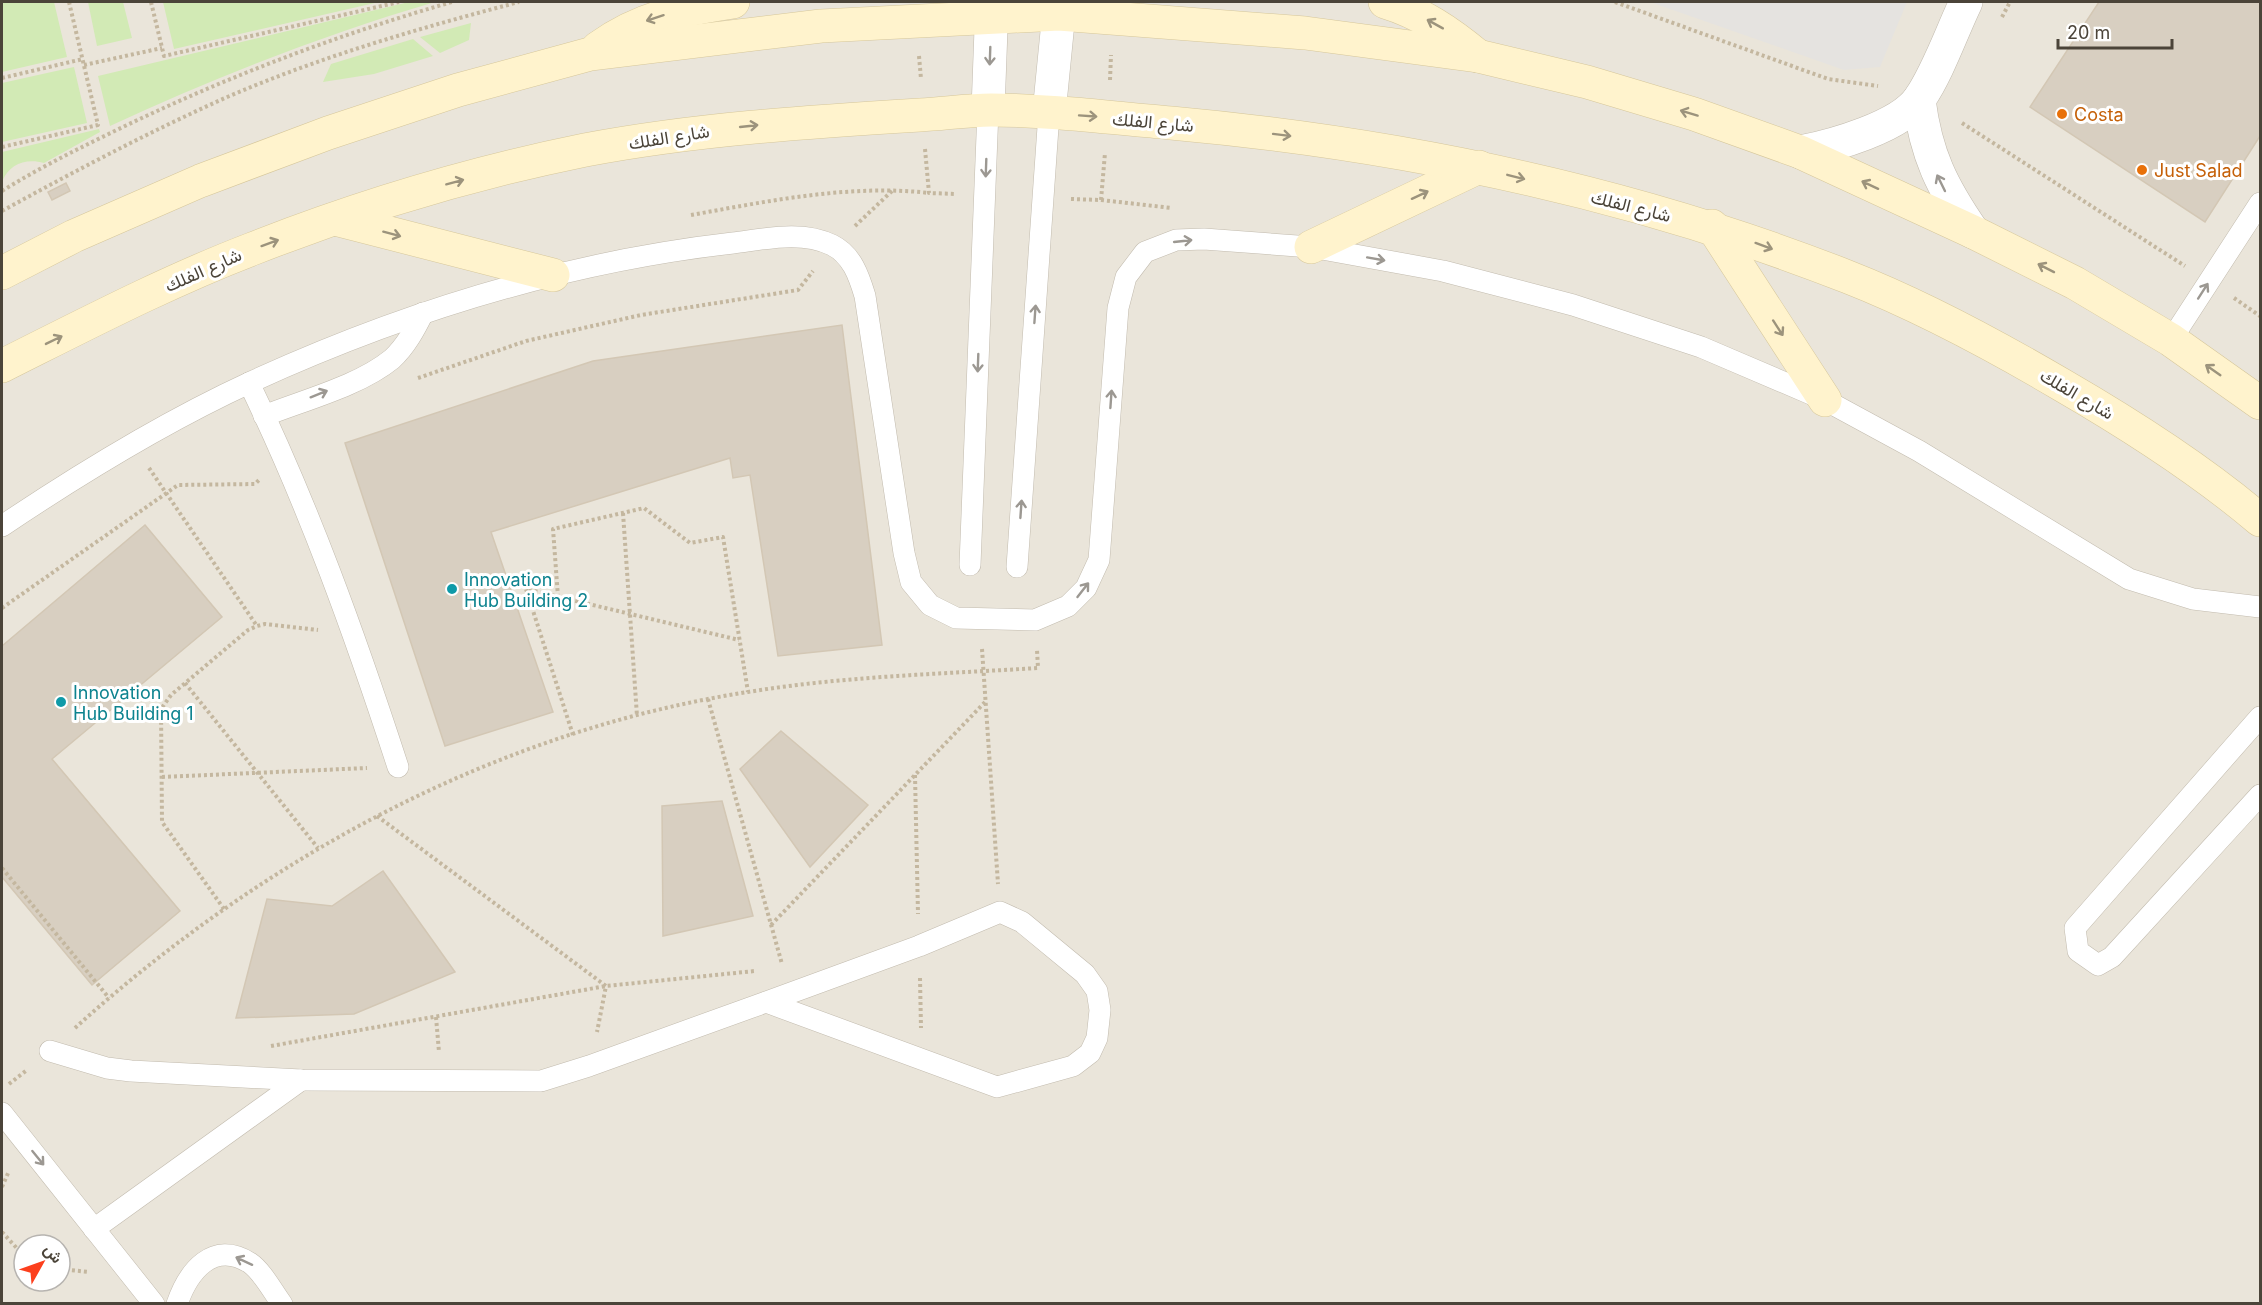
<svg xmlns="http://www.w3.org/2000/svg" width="2262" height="1305" viewBox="0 0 2262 1305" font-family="Inter,Vazirmatn,sans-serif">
<rect width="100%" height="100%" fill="#f6f3ec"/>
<!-- residential -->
<path fill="#eae5da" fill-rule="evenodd" d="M2,2H2260V1303L2,1304ZM24,1245H60V1281H24Z"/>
<!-- green -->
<g fill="#d2eab5">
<path d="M2,2H54L67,57L2,72Z"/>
<path d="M88,2H123L132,38L97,46Z"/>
<path d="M163,2H379L174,49Z"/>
<path d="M409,2H435C323,35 216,77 110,126L98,76Z"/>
<path d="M471,23L469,40L440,53L420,37Z"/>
<path d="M413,39L433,56L374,74L323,82L331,64Z"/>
<path d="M74,67L87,123L2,142V83Z"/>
<path d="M99,129L100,132L44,163C26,158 9,164 2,182V152Z"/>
</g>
<!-- parking -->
<path fill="#e5e3e0" d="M1650,2H1907L1880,67L1844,70Z"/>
<!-- building -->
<g fill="#d8cfc1" stroke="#d3c7b4" stroke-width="1.5">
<path d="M2099,2H2260V136L2205,222L2030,107Z"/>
<path d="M66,183L70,191L52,200L48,192Z"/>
<path d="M842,325L882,645L778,656L750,475L733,478L730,458L491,532L553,712L445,746L345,443L593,361Z"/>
<path d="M145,525L222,617L52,759L180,911L92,985L2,877V646Z"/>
<path d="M781,731L868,805L810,867L740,769Z"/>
<path d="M722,801L753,916L663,936L662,806Z"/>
<path d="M383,871L455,972L354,1014L236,1018L267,899L332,906Z"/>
</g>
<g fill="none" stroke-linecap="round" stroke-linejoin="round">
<defs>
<g id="lane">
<path d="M2171,340L2260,203"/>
<path d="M249,383C309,507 355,635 398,767"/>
<path d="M264,416C304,400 359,386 392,359C406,346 415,329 423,313"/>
<path d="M2,526C81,473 164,422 251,382C404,312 566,262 733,243C765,239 802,230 832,245C852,255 859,276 865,296L904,553L911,582L930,605L956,618L1035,620L1068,606L1086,588L1099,560L1118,308L1126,277L1145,252L1176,240L1204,239L1311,247L1443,271L1573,305L1701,347L1825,400L1919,451L2129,579L2193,599L2260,607"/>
<path d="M970,565L988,110"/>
<path d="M1017,567L1049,113"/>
<path d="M2260,717L2075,928L2078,951L2098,965L2112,957L2260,795"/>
<path d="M50,1051L107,1068L131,1071L301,1080L541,1081L589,1066L766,1002L919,946L1000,912L1022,922L1085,974L1097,991L1100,1010L1097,1038L1090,1053L1073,1066L997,1087L766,1002"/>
<path d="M2,1113L154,1304"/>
<path d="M94,1229L301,1080"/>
<path d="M177,1304C188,1272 213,1239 250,1263C262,1271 273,1292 282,1304"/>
</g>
<g id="street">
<path d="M1919,100C1926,155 1942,187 1973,232"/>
<path d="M988,110L992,2"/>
<path d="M1049,113L1060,2"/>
<path d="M1800,152C1832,146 1901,127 1920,98C1938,72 1952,31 1966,2"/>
</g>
<g id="secondary">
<path d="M1385,2C1421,13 1449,32 1478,56"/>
<path d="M598,48C641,17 681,10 733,2"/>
<path d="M335,219L553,275"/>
<path d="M1712,226L1825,400"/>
<path d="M1311,247L1479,167"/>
<path d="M2,273L74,236L200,181L328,133L458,90L590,54L821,26L1059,14L1305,33L1478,56L1587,82L1694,114L1800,152L1973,232L2075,283L2171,340L2260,403"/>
<path d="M2,366C84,325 166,282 252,249C359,207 472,173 585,150C696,129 807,122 920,115C943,114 967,110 991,110C1051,110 1112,118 1171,123C1402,144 1632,192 1848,277C1922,306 1994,345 2062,385C2131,425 2200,469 2260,520"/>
</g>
</defs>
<!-- lane casing -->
<use href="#lane" stroke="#c2bbae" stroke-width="22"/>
<!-- street casing -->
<use href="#street" stroke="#c2bbae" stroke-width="34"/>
<!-- secondary casing -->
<use href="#secondary" stroke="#d6c79b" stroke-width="34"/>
<!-- path -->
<g stroke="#c4b79f" stroke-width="4" stroke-dasharray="3 3" stroke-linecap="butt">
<path d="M151,2L164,56L399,2"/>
<path d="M1615,2L1828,79L1878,86"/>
<path d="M2002,17L2010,2"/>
<path d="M919,56L921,79"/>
<path d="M84,65L162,48"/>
<path d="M2,78L83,59"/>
<path d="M1110,80L1111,55"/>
<path d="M1962,123L2185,266"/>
<path d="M2,147L98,125L69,2"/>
<path d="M925,149L929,193L956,194"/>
<path d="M2,191C42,166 84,146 127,125C232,75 340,34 452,2"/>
<path d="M1071,199L1101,200L1105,153"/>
<path d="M1101,200L1172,208"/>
<path d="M2,211C75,171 149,132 225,98C319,57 420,28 519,2"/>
<path d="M691,215C769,201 850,184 929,193"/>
<path d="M855,226L893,190"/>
<path d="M2234,298L2260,316"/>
<path d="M418,378L526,341L641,315L798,290L813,271"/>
<path d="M149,468L257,626"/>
<path d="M623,513L637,716"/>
<path d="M558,597L553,529L644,508L690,543L723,537L748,692"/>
<path d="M2,608L178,485L255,484L260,479"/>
<path d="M982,649L998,884"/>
<path d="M185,683L318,848"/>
<path d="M708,699L782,964"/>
<path d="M573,735L526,589L739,640"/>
<path d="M915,775L918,914"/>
<path d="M162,777L367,768"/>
<path d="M377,816L606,986L597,1032"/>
<path d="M2,868L109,998"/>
<path d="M224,909L162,822L161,709L171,695L248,630L257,626L265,624L318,630"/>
<path d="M771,925L986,701"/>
<path d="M920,978L921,1028"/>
<path d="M436,1017L439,1052"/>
<path d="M75,1028C263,858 496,731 748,692C845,676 941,674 1038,668L1037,650"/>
<path d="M271,1046L606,986L755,971"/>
<path d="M9,1084L27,1070"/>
<path d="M2,1187L9,1171"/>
<path d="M2,1232L24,1256"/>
<path d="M60,1269L89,1272"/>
</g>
<!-- lane -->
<use href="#lane" stroke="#fff" stroke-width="21"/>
<!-- street -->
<use href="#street" stroke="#fff" stroke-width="33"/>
<!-- secondary -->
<use href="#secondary" stroke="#fff3cd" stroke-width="33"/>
</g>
<!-- one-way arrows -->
<defs><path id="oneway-shaft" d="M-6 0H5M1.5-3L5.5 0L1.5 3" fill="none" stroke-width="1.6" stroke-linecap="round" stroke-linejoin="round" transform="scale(1.5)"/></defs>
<g stroke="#9c937c">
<use href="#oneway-shaft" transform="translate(655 18) rotate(162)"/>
<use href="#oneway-shaft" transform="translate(1435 24) rotate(-151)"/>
<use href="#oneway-shaft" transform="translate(1689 113) rotate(-163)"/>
<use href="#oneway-shaft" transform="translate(1088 116) rotate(4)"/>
<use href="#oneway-shaft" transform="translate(749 126) rotate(-6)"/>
<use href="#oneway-shaft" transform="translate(1282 135) rotate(7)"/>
<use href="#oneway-shaft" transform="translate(1516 177) rotate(14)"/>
<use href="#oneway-shaft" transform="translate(455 182) rotate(-15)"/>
<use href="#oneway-shaft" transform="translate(1870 185) rotate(-155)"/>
<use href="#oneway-shaft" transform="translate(1420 195) rotate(-25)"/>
<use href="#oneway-shaft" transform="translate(392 234) rotate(15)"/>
<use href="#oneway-shaft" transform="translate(270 243) rotate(-20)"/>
<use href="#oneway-shaft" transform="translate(1764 246) rotate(20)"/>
<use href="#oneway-shaft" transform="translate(2046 268) rotate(-153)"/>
<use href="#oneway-shaft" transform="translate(1778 328) rotate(57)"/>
<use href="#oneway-shaft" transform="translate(54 340) rotate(-26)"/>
<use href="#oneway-shaft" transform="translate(2213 370) rotate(-145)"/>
</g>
<g stroke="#9c9892">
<use href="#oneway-shaft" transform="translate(990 56) rotate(92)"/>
<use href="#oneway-shaft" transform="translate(986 168) rotate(92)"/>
<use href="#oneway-shaft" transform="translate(1941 183) rotate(-116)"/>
<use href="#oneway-shaft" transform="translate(1183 241) rotate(-6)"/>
<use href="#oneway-shaft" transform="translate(1376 259) rotate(10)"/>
<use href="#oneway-shaft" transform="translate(2203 291) rotate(-57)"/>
<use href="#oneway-shaft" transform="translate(1035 314) rotate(-86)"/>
<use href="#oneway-shaft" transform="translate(978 363) rotate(92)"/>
<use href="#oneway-shaft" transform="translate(319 394) rotate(-22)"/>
<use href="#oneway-shaft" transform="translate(1111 399) rotate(-86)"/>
<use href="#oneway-shaft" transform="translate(1021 509) rotate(-86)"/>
<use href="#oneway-shaft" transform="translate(1083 590) rotate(-52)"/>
<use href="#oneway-shaft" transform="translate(38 1158) rotate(51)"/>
<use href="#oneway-shaft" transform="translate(244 1261) rotate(-155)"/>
</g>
<!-- markers -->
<g fill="#e8710a" stroke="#fff" stroke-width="2">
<circle cx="2062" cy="114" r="6"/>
<circle cx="2142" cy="170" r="6"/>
</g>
<g fill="#0f9aa8" stroke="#fff" stroke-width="2">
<circle cx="452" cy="589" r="6"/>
<circle cx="61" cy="702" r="6"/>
</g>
<g text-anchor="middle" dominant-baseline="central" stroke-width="6" stroke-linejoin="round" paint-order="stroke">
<!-- food labels -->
<g font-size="18" fill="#c56008" stroke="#fff" text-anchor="start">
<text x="2074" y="114">Costa</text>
<text x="2154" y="170">Just Salad</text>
</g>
<!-- street labels -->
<g font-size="18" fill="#4b4439" stroke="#fff">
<text transform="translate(1153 122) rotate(5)">شارع الفلك</text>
<text transform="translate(669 137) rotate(-9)">شارع الفلك</text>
<text transform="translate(1631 206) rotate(14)">شارع الفلك</text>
<text transform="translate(203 270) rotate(-24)">شارع الفلك</text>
<text transform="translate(2077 394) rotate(30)">شارع الفلك</text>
</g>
<!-- culture labels -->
<g font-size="18" fill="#0d838f" stroke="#fff" text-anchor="start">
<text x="464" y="579">Innovation<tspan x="464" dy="21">Hub Building 2</tspan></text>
<text x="73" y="692">Innovation<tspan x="73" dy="21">Hub Building 1</tspan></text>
</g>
</g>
<!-- border -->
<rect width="2262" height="1305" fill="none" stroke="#4b4439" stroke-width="6"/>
<!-- north arrow -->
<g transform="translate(42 1263) rotate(50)"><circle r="28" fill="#ffffff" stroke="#b7b4b0" stroke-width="1.5"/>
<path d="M0-4.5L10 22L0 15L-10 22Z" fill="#fc3f1d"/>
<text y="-9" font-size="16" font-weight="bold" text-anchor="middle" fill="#4b4439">ش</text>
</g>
<!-- scale -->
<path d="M2058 39v9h114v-9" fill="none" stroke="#4b4439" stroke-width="3"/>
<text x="2067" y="39" font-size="18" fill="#4b4439" stroke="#ffffff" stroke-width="4.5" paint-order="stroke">20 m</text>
</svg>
